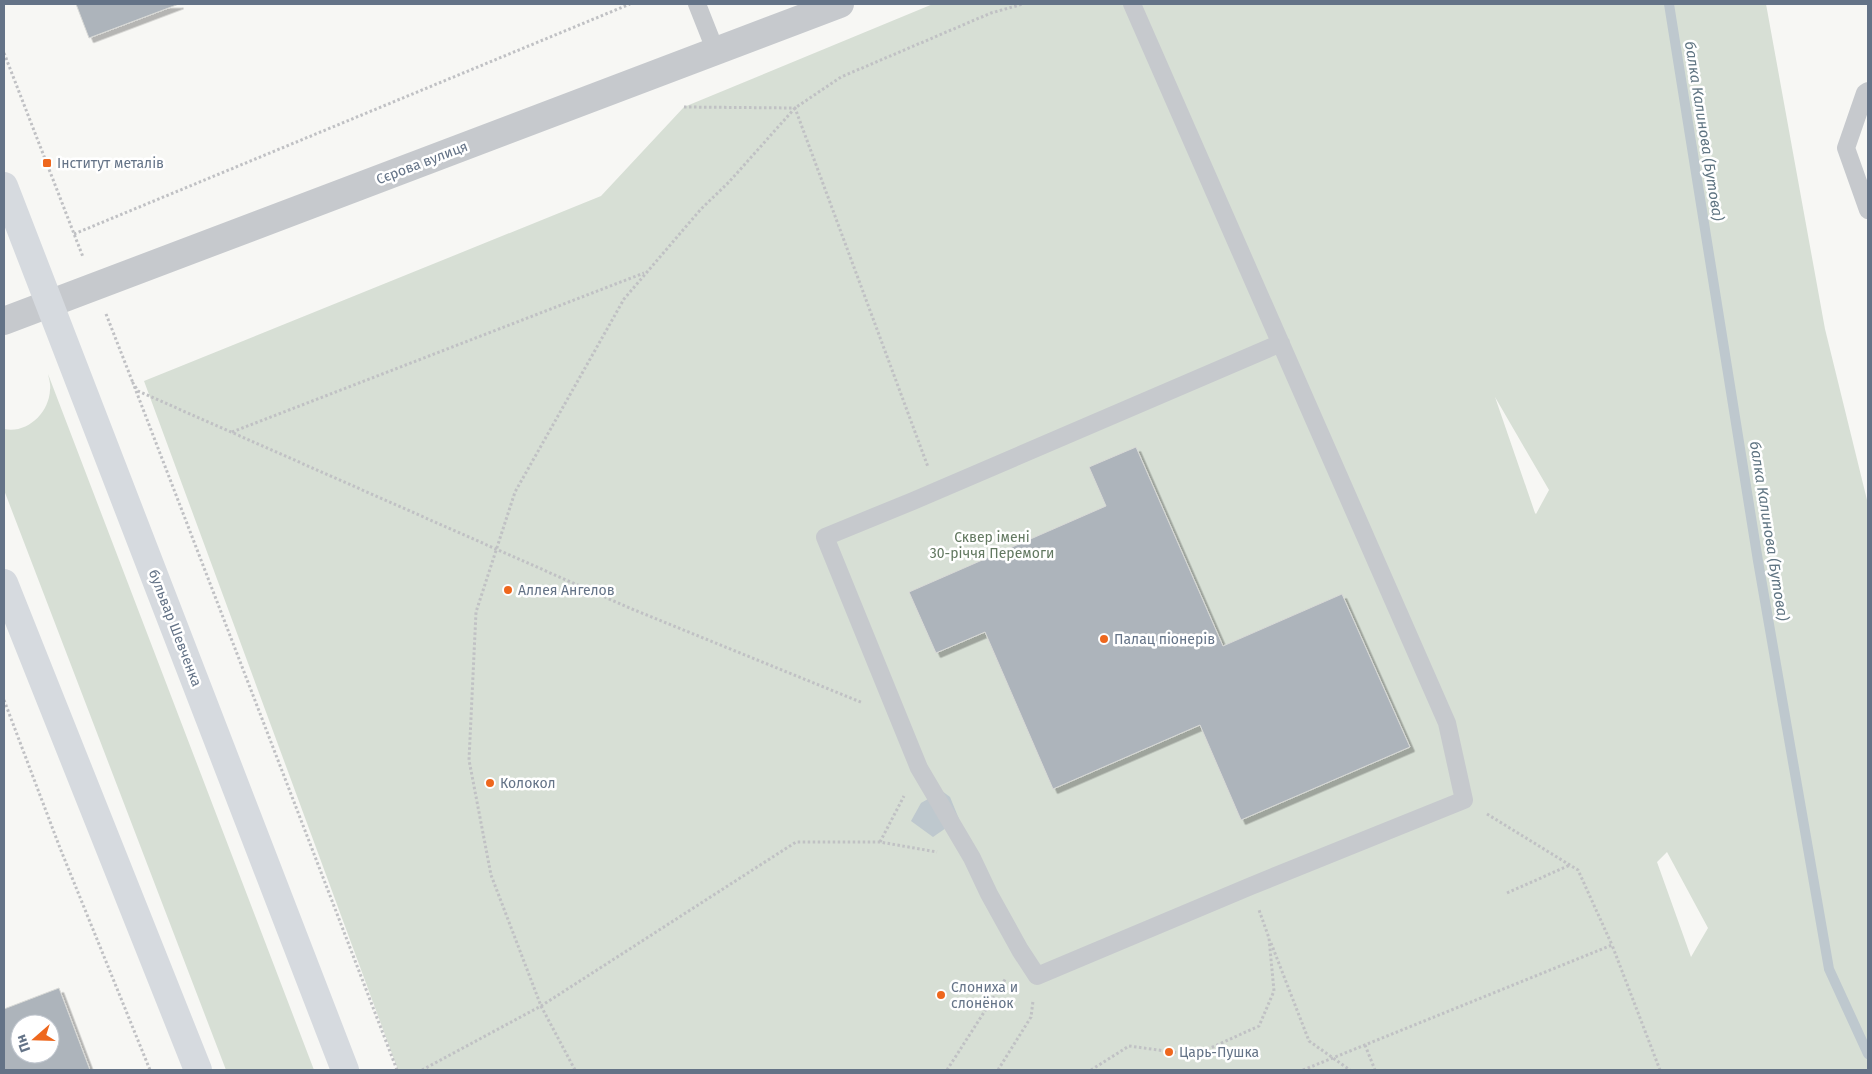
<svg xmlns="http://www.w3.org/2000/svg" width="1872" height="1074" viewBox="0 0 1872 1074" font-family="'Fira Sans',sans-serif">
<defs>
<filter id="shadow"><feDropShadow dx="4.5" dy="4.5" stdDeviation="0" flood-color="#0004"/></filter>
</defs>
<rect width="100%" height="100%" fill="#f7f7f4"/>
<!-- green -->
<g fill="#d7dfd5" fill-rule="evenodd">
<path d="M933,4H1766L1825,329L1868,504V1070H398L144,381L601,196L684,107ZM1495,397L1549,490L1536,514L1535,513ZM1667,852L1708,928L1691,957L1657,862Z"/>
<path d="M48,374L314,1070H226L4,490V429C27,434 49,413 50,390C51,385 49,379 48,374Z"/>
</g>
<!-- water -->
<path fill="#bec8ce" d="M942,791L950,797L959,819L933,837L911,821L921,803Z"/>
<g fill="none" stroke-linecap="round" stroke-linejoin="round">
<!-- stream -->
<path stroke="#bec8ce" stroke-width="10" d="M1669,4L1758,561L1829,969L1868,1054"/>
</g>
<!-- building -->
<g fill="#adb4bb" stroke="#d8d9d6" fill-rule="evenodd" filter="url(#shadow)">
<path d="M76,4H179L89,38Z"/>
<path d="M1136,447L1223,646L1342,594L1410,747L1241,820L1200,725L1053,789L985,632L936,653L909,592L1106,506L1089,467Z"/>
<path d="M59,988L90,1070H4V1009ZM20,1024H50V1054H20Z"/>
</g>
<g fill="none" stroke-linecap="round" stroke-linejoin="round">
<!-- path -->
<g stroke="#c0c1c4" stroke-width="3" stroke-dasharray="2.5 2.5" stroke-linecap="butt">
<path d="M4,53L83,257"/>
<path d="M684,107L795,108L928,467"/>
<path d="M74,234L630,4"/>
<path d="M106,314L133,383"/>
<path d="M232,432L644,273"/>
<path d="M4,700L60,848L150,1070"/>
<path d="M1487,814L1578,870L1612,945"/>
<path d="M880,842L904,796"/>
<path d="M1507,893L1570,865"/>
<path d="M1271,943L1309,1041L1350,1070"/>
<path d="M1365,1045L1375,1070"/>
<path d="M397,1070L133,383L138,391L632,609L863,703"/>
<path d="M422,1070L541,1006L796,842H880L937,852"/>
<path d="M575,1070L541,1006L491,875L469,760L476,612L515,492L624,299L701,209L729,182L795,108L841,77L991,13L1023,4"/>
<path d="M947,1070L1006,978"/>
<path d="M998,1070L1031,1017L1033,1001"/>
<path d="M1091,1070L1129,1046L1195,1055L1259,1026L1274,991L1269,938L1259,910"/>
<path d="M1303,1070L1612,945L1660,1070"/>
</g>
<!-- service -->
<g stroke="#c6c9cd" stroke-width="18">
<path d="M697,4L716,52"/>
<path d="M1132,4L1447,723L1464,800L1251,886L1037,976L1020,950L989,894L972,858L919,768L825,537L913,501L1281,343"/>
<path d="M1868,91L1865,93L1846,148L1868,210"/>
</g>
<!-- minor -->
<path stroke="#c6c9cd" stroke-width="28" d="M4,321L840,4"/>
<!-- secondary -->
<g stroke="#d6dadf" stroke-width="28">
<path d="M4,186L345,1070"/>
<path d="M4,583L198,1070"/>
</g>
</g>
<!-- markers -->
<g fill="#ee671d" stroke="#fff" stroke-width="2">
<rect x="42" y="158" width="10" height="10" rx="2.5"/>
<circle cx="508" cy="590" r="5"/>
<circle cx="1104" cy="639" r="5"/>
<circle cx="490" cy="783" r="5"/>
<circle cx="941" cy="995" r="5"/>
<circle cx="1169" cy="1052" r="5"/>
</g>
<g text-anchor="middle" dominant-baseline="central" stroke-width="5" stroke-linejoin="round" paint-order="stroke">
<!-- poi labels -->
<g font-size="14" fill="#647387" stroke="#fff" text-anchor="start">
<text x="57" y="163">Інститут металів</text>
<text x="518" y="590">Аллея Ангелов</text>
<text x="1114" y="639">Палац піонерів</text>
<text x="500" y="783">Колокол</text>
<text x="951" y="987">Слониха и<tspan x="951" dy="16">слонёнок</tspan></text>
<text x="1179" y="1052">Царь-Пушка</text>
</g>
<!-- street labels -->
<g font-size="14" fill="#647387" stroke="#fff">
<text transform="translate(422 163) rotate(-21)">Сєрова вулиця</text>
<text transform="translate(175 628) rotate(69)">бульвар Шевченка</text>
</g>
<!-- park labels -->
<g font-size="14" fill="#627860" stroke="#fff">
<text x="992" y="537">Сквер імені<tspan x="992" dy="16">30-річчя Перемоги</tspan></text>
</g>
<!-- water labels -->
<g font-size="15" font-style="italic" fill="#607583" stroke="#fff">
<text transform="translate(1704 131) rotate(81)">балка Калинова (Бутова)</text>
<text transform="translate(1769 531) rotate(81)">балка Калинова (Бутова)</text>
</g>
</g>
<!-- border -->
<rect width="1872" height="1074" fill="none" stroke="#647387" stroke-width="10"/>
<!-- north arrow -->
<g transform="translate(35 1039) rotate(250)"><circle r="24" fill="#ffffff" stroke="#c1c7cf"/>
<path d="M0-4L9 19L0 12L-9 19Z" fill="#ee671d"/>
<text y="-8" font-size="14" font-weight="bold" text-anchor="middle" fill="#647387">Пн</text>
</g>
</svg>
